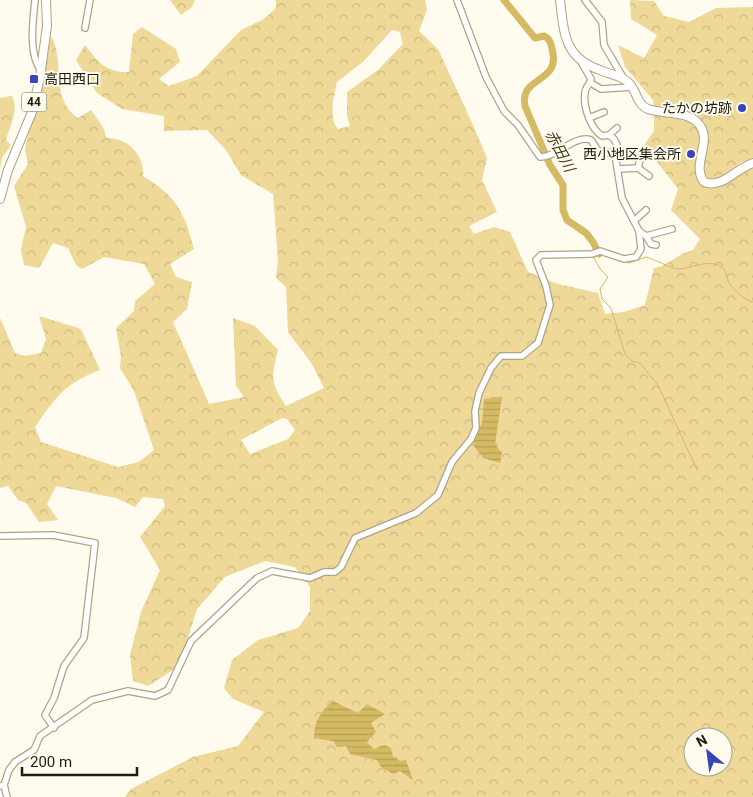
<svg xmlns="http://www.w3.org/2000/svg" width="753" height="797" viewBox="0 0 753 797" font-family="Roboto,'Noto Sans JP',sans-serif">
<defs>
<pattern id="forest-crowns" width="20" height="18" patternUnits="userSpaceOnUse" patternTransform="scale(1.25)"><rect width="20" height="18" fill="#eed998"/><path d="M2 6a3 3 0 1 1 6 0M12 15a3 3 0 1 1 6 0" fill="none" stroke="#ccba82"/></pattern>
<pattern id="water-rules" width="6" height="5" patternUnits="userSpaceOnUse" patternTransform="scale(1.25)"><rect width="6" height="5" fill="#d5ba64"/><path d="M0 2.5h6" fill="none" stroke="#b69f56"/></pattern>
</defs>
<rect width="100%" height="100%" fill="#fffbee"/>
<!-- forest -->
<g fill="url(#forest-crowns)" fill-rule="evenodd">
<path d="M170,0H195L192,7L181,15Z"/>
<path d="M276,0H425L427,10L419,31L438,49L473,125L487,158L482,180L497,212L469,226L474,234L494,227L510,232L528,272L558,284L598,293L605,314L624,312L645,305L654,268C669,266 678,253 693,250L700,239L671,210L678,189L644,145L654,131V113L694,123L701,134L702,184L711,188L716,187L745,169L753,166V797H125L131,789L193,757L238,746L264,712L233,699L224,688L232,660L258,640L298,628L310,611V587L295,567L265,561L225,577L197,609L179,666L148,686L133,681L130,655L141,612L160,570L140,537L165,506L163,499L143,497L135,507L116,498L56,486L47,504L58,520L39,522L26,503L18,500L8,486L0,488V318L15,353L24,356L41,353L46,339L39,316L81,329L100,370C65,383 55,398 35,427L41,442L118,467L139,462L154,450L134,391L120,368L121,357L116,328L134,311L135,301L155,284L144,264L104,257L82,269L76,265L68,248L53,243L39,268L24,265L21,250L26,227L14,186L28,164L25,149L51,36C66,62 49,99 78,118L91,110L104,129L106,138C128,138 144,154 143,176C177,197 184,211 194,249L170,264L176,277L192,282L187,309L173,322L209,404L244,397L236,386L233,318L255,326L278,350C271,377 270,382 286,406L324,388L312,364L288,332L286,287L276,278L278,260L273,194L241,175L226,150L207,130L164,131V116L122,109L97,93L76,60L85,45C98,62 106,73 129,72L133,34L142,27L176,49L180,62L159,79L169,86L197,76L241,30L264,19L276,8ZM392,30L400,32L403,44L378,70L347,92V115L350,126L338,129C328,117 334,97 337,82L364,61ZM282,418L287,419L295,430L288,439L250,454L241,440ZM693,737H723V767H693Z"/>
<path d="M630,0L654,1L664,16L689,22L716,8L753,7V159L741,162L721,179L705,180L702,174L705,149L697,119L654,108L653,100L625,67L618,45L644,58L657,35L631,19Z"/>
<path d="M12,96C19,109 10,126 6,140L11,145L2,158L0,169V98Z"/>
</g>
<!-- water -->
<g fill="url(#water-rules)">
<path d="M502,397L495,444L502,453L500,463L483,458L473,445L482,422L484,399Z"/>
<path d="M333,701L358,713L367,704L385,714L371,723L376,732L367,742L374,749L385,745L391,748L393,757L400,761L406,760L413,780L400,771L393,774L381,767L377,760L350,754L346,746L337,747L333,741L314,738C314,721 320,712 333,701Z"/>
</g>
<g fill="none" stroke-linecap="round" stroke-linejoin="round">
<!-- stream -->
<g stroke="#d5ba64" stroke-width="1">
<path d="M593,256L600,269L608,277L600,289L602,299L611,308L625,354L632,361L640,363L658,385L697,470"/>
<path d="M625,262L629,263L646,257C654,259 672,269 678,269C690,269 707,259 720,266C727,270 726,277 729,283C734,290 744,300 753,302"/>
</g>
<!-- river -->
<path stroke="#d5ba64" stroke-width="7" d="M504,0L535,38L544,36C550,39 551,43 552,49C562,84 519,75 525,106L550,165L563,185V210L567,220L586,233L593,242L599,254"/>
<defs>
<g id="minor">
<path d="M35,0C33,21 28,53 41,71"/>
<path d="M457,0L486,77L504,111L518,125L540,157C556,158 575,134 591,140L601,155L608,152L615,155"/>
<path d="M585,0L602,22L604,45L624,79"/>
<path d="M85,28L90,0"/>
<path d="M591,83L601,89L632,87"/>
<path d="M589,118L604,112"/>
<path d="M609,135L617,128"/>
<path d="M638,168L640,160"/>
<path d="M618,169L638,168L649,176"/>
<path d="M634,221L646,210"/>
<path d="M639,231L646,236L672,229"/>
<path d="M646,236L651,244L656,245"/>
<path d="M0,536L53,535L95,543L84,638L64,666L54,698L45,715L54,728"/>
<path d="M4,785L9,770L15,762L34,750L40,736L92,700L128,691L155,696L168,690L191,641L257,578L272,571L310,578L324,572H335L341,567L355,538L416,513L438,495L452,462L471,439L476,428L475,411L479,393L491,368L501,356H522L538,343L550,305L546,286L536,260L541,255L592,254L600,251L624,259L636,257L641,249L639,231L622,198L615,155L617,145L614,139L609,135L602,136C590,128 583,106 585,93C585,87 590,85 591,79L580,60"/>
<path d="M0,786L4,785L7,797"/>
</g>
<g id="major">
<path d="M560,0C564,33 564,58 600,70C609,74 622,76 628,82C637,90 636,104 648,109C662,114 684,111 696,121C716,139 690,163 704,182C723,189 736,168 753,163"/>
<path d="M0,199L8,170L32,112L40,77L47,26L46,0"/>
</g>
</defs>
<!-- minor casing -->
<use href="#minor" stroke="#aea486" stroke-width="8"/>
<!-- major casing -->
<use href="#major" stroke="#aea486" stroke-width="10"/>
<!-- minor -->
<use href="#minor" stroke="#fff" stroke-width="5.5"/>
<!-- major -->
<use href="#major" stroke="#fff" stroke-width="8"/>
</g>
<!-- markers -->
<g fill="#3944b8" stroke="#fffbee" stroke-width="2">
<rect x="29" y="74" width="10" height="10" rx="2.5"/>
<circle cx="742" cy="108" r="5"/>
<circle cx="691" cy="154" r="5"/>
</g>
<g text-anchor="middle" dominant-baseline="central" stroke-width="4" stroke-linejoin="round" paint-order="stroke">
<!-- shield labels -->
<rect fill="#fffbee" stroke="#625f53" stroke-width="1" x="21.5" y="92.5" width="25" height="19" rx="4"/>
<g font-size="12" font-weight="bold" fill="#1f1c10">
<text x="34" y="102">44</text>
</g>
<!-- poi labels -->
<g font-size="14" fill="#1f1c10" stroke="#fffbee" text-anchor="end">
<text x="44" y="79" text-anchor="start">高田西口</text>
<text x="732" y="108">たかの坊跡</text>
<text x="681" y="154">西小地区集会所</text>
</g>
<!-- water labels -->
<g font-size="15" font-style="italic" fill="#493d18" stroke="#fffbee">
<text transform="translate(560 151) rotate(62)">赤田川</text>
</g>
</g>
<!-- north arrow -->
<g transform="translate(708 752) rotate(331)"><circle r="24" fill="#fffbee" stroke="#a5a295"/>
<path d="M0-4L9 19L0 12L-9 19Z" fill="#3944b8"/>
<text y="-8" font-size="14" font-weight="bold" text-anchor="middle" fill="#1f1c10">N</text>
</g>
<!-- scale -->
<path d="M22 767v8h115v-8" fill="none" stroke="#1f1c10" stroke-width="2.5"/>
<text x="30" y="767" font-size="15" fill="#1f1c10" stroke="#fffbee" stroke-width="4" paint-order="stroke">200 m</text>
</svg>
